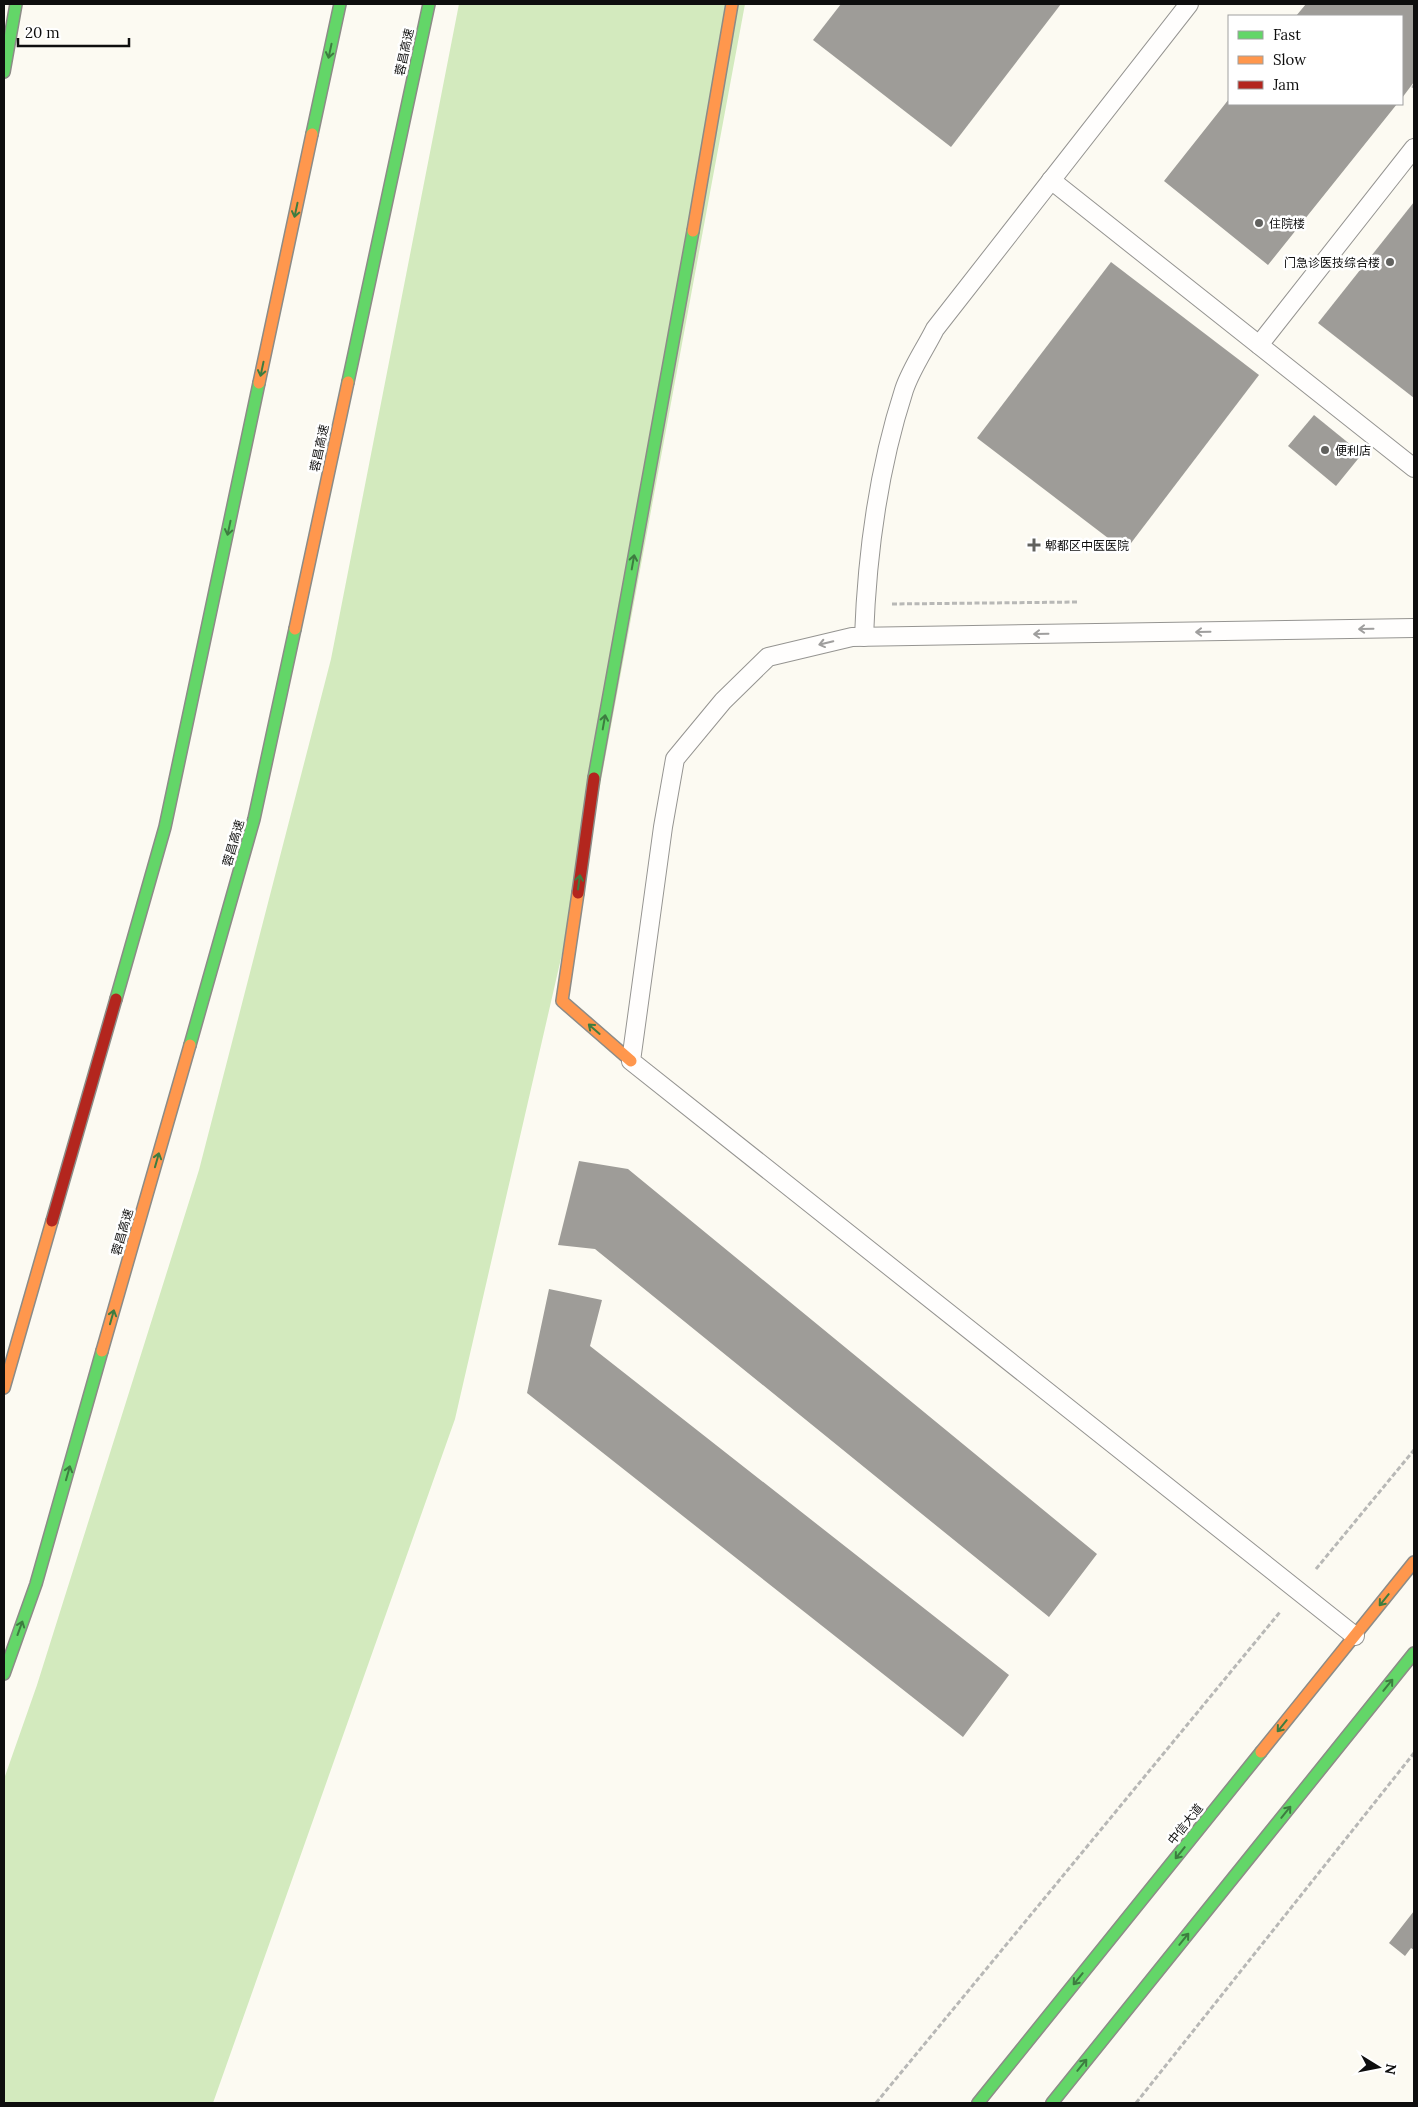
<svg xmlns="http://www.w3.org/2000/svg" width="1418" height="2107" viewBox="0 0 1418 2107" font-family="Lora,'Noto Sans SC',serif">
<rect width="100%" height="100%" fill="#fcfaf2"/>
<!-- forest -->
<path fill="#d3eabe" d="M459,4H745L597,802L455,1419L213,2103H4V1779L37,1685L199,1170L331,659Z"/>
<!-- building -->
<g fill="#9e9c98">
<path d="M841,4H1061L951,147L813,40Z"/>
<path d="M1306,4H1414V82L1402,98V16H1296Z"/>
<path d="M1229,99V104H1397L1268,265L1164,181Z"/>
<path d="M1414,202V398L1318,323Z"/>
<path d="M1111,262L1259,375L1125,551L977,438Z"/>
<path d="M1314,415L1362,454L1336,486L1288,446Z"/>
<path d="M579,1161L628,1169L1097,1554L1049,1617L595,1249L558,1245Z"/>
<path d="M549,1289L602,1300L590,1346L1009,1675L963,1737L527,1393Z"/>
<path d="M1414,1911V1950L1411,1948L1405,1956L1389,1943Z"/>
</g>
<g fill="none" stroke-linecap="round" stroke-linejoin="round">
<defs>
<g id="lane">
<path d="M1051,180L1414,468"/>
<path d="M1259,345L1414,148"/>
<path d="M864,637C867,553 878,470 904,390C911,369 925,349 935,329L1189,4"/>
<path d="M1355,1636L631,1061L663,827L675,759L723,701L768,657L852,637L1414,628"/>
</g>
<g id="fast">
<path d="M4,72L16,4"/>
<path d="M312,134L340,4"/>
<path d="M348,382L429,4"/>
<path d="M594,778L693,231"/>
<path d="M116,999L165,827L259,383"/>
<path d="M190,1045L254,819L295,629"/>
<path d="M4,1674L36,1584L102,1351"/>
<path d="M978,2103L1261,1752"/>
<path d="M1052,2103L1414,1653"/>
</g>
<g id="slow">
<path d="M693,231L732,4"/>
<path d="M259,383L312,134"/>
<path d="M295,629L348,382"/>
<path d="M578,893L562,1001L631,1061"/>
<path d="M102,1351L190,1045"/>
<path d="M4,1388L52,1221"/>
<path d="M1261,1752L1414,1562"/>
</g>
<g id="jam">
<path d="M578,893L594,778"/>
<path d="M52,1221L116,999"/>
</g>
</defs>
<!-- lane casing -->
<use href="#lane" stroke="#959491" stroke-width="20"/>
<!-- fast casing -->
<use href="#fast" stroke="#8c8b87" stroke-width="14"/>
<!-- slow casing -->
<use href="#slow" stroke="#8c8b87" stroke-width="14"/>
<!-- jam casing -->
<use href="#jam" stroke="#8c8b87" stroke-width="14"/>
<!-- path -->
<g stroke="#b8b8b6" stroke-width="3" stroke-dasharray="5 2.5" stroke-linecap="butt">
<path d="M1412,86L1414,87"/>
<path d="M892,604L1079,602"/>
<path d="M1316,1569L1414,1450"/>
<path d="M876,2103L1280,1612"/>
<path d="M1136,2103L1414,1753"/>
</g>
<!-- lane -->
<use href="#lane" stroke="#fffefd" stroke-width="18"/>
<!-- fast -->
<use href="#fast" stroke="#63d668" stroke-width="11"/>
<!-- slow -->
<use href="#slow" stroke="#ff974d" stroke-width="11"/>
<!-- jam -->
<use href="#jam" stroke="#b3261e" stroke-width="11"/>
</g>
<!-- one-way arrows -->
<defs><path id="oneway-shaft" d="M-6 0H5M1.5-3L5.5 0L1.5 3" fill="none" stroke-width="1.6" stroke-linecap="round" stroke-linejoin="round" transform="scale(1.25)"/></defs>
<g stroke="#3d7c40">
<use href="#oneway-shaft" transform="translate(330 51) rotate(102)"/>
<use href="#oneway-shaft" transform="translate(296 210) rotate(102)"/>
<use href="#oneway-shaft" transform="translate(262 369) rotate(102)"/>
<use href="#oneway-shaft" transform="translate(229 528) rotate(102)"/>
<use href="#oneway-shaft" transform="translate(633 562) rotate(-80)"/>
<use href="#oneway-shaft" transform="translate(604 722) rotate(-80)"/>
<use href="#oneway-shaft" transform="translate(579 882) rotate(-82)"/>
<use href="#oneway-shaft" transform="translate(594 1029) rotate(-139)"/>
<use href="#oneway-shaft" transform="translate(157 1160) rotate(-74)"/>
<use href="#oneway-shaft" transform="translate(112 1317) rotate(-74)"/>
<use href="#oneway-shaft" transform="translate(68 1473) rotate(-74)"/>
<use href="#oneway-shaft" transform="translate(1384 1600) rotate(129)"/>
<use href="#oneway-shaft" transform="translate(20 1628) rotate(-70)"/>
<use href="#oneway-shaft" transform="translate(1388 1685) rotate(-51)"/>
<use href="#oneway-shaft" transform="translate(1282 1726) rotate(129)"/>
<use href="#oneway-shaft" transform="translate(1286 1812) rotate(-51)"/>
<use href="#oneway-shaft" transform="translate(1180 1853) rotate(129)"/>
<use href="#oneway-shaft" transform="translate(1184 1939) rotate(-51)"/>
<use href="#oneway-shaft" transform="translate(1078 1979) rotate(129)"/>
<use href="#oneway-shaft" transform="translate(1082 2065) rotate(-51)"/>
</g>
<g stroke="#9f9e9d">
<use href="#oneway-shaft" transform="translate(1366 629) rotate(179)"/>
<use href="#oneway-shaft" transform="translate(1203 632) rotate(179)"/>
<use href="#oneway-shaft" transform="translate(1041 634) rotate(179)"/>
<use href="#oneway-shaft" transform="translate(826 643) rotate(167)"/>
</g>
<!-- markers -->
<g fill="#61615e" stroke="#fff" stroke-width="2">
<circle cx="1259" cy="223" r="5"/>
<circle cx="1390" cy="262" r="5"/>
<circle cx="1325" cy="450" r="5"/>
<path d="M1031.5 537.5h5v5h5v5h-5v5h-5v-5h-5v-5h5z"/>
</g>
<g text-anchor="middle" dominant-baseline="central" stroke-width="5" stroke-linejoin="round" paint-order="stroke">
<!-- street labels -->
<g font-size="12" fill="#0e0e0e" stroke="#fff">
<text transform="translate(404 52) rotate(-78)">蓉昌高速</text>
<text transform="translate(319 448) rotate(-78)">蓉昌高速</text>
<text transform="translate(233 843) rotate(-74)">蓉昌高速</text>
<text transform="translate(122 1232) rotate(-74)">蓉昌高速</text>
<text transform="translate(1185 1824) rotate(-51)">中信大道</text>
</g>
<!-- poi labels -->
<g font-size="12" fill="#0e0e0e" stroke="#fff" text-anchor="start">
<text x="1269" y="223">住院楼</text>
<text x="1380" y="262" text-anchor="end">门急诊医技综合楼</text>
<text x="1335" y="450">便利店</text>
<text x="1045" y="545">郫都区中医医院</text>
</g>
</g>
<!-- border -->
<rect width="1418" height="2107" fill="none" stroke="#0e0e0e" stroke-width="10"/>
<!-- legend -->
<rect x="1228" y="15" width="175" height="90" fill="#ffffff" stroke="#9f9f9f"/>
<rect x="1238" y="31" width="25" height="8" fill="#63d668" stroke="#9f9f9f"/>
<text x="1273" y="40" font-size="15" fill="#0e0e0e">Fast</text>
<rect x="1238" y="56" width="25" height="8" fill="#ff974d" stroke="#9f9f9f"/>
<text x="1273" y="65" font-size="15" fill="#0e0e0e">Slow</text>
<rect x="1238" y="81" width="25" height="8" fill="#b3261e" stroke="#9f9f9f"/>
<text x="1273" y="90" font-size="15" fill="#0e0e0e">Jam</text>
<!-- north arrow -->
<g transform="translate(1378 2067) rotate(100)" stroke="#ffffff" stroke-width="4" paint-order="stroke">
<path d="M0-4L9 19L0 12L-9 19Z" fill="#0e0e0e"/>
<text y="-8" font-size="14" font-weight="bold" text-anchor="middle" fill="#0e0e0e">N</text>
</g>
<!-- scale -->
<path d="M18 38v8h111v-8" fill="none" stroke="#0e0e0e" stroke-width="2.5"/>
<text x="25" y="38" font-size="15" fill="#0e0e0e" stroke="#ffffff" stroke-width="4" paint-order="stroke">20 m</text>
</svg>
